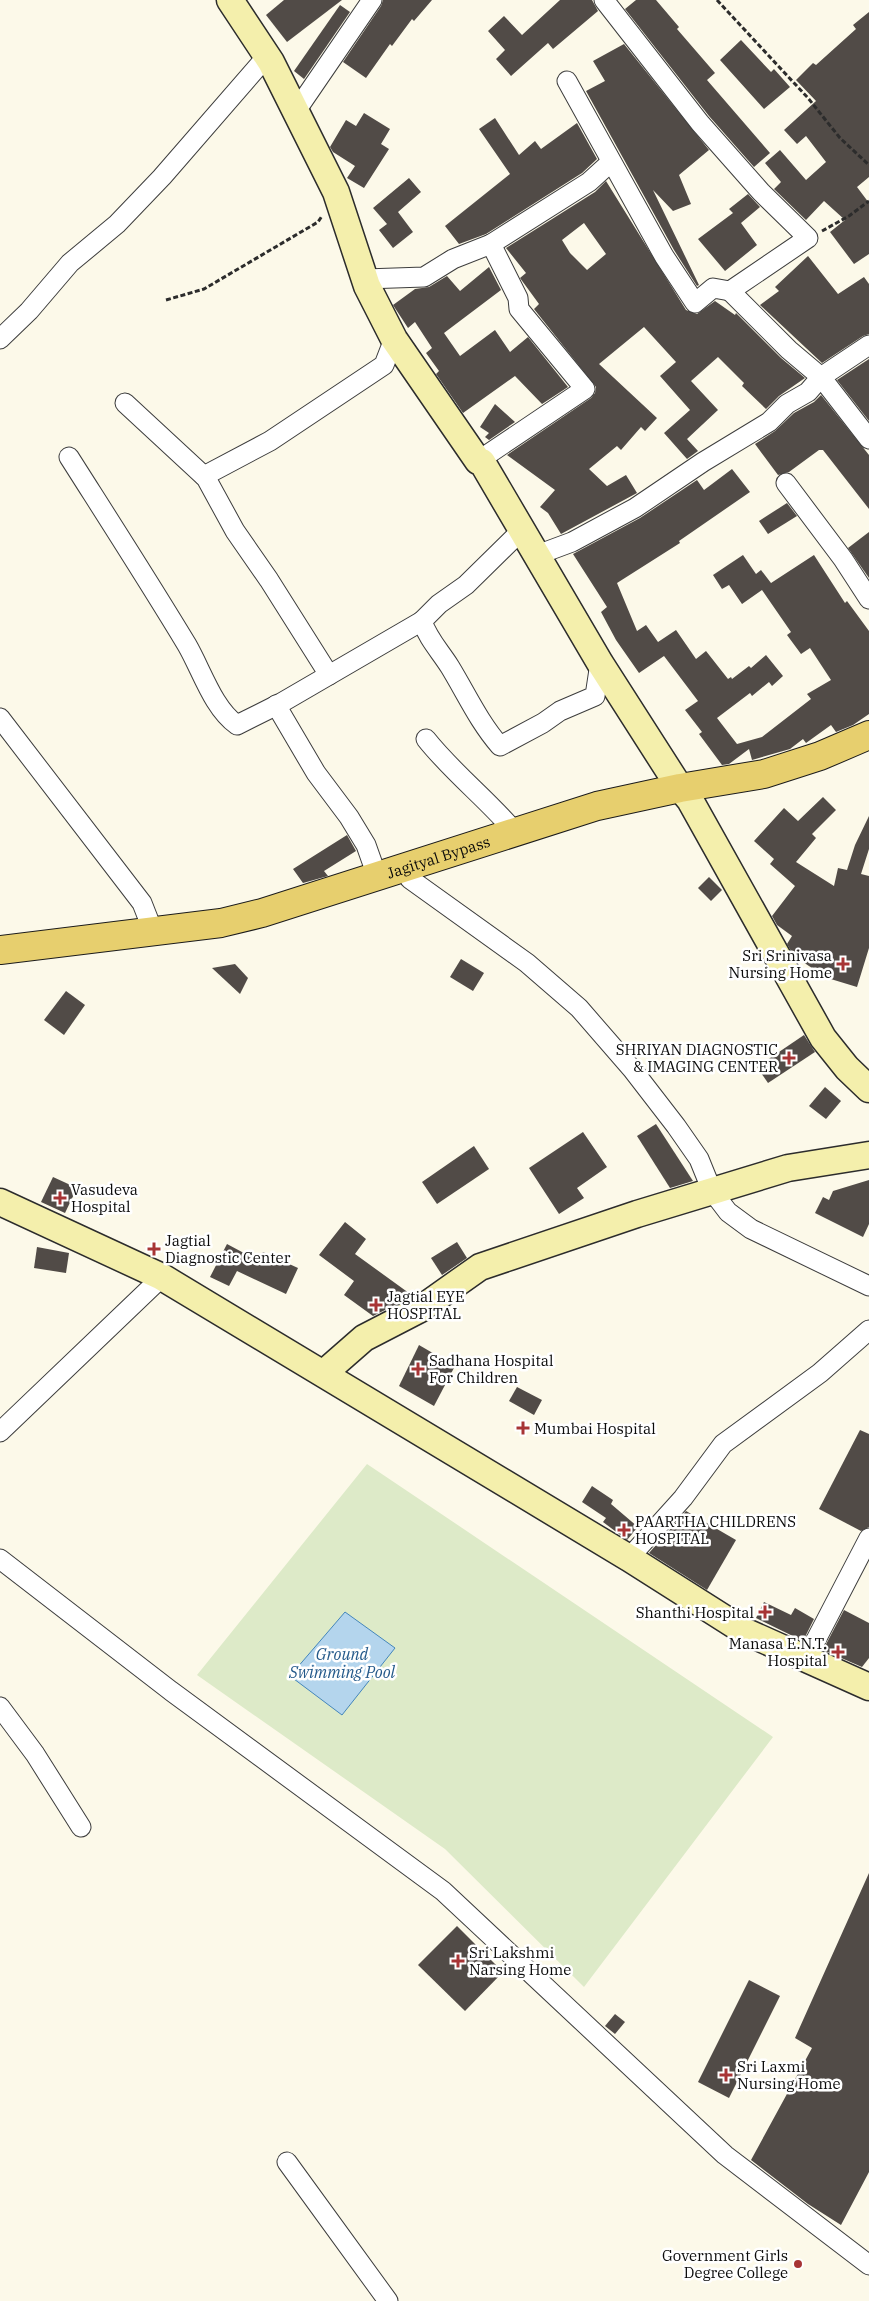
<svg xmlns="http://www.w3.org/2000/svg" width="869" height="2301" viewBox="0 0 869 2301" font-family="'IBM Plex Serif',serif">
<rect width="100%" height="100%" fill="#fcf9e9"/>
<!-- pitch -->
<path fill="#ddeac8" d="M367,1464L773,1737L584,1987L445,1849L197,1675Z"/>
<!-- water -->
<path fill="#b4d5ed" stroke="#4486bb" d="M345,1612L395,1648L342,1715L290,1676Z"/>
<!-- building -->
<g fill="#514b47" fill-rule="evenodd">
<path d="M284,0H342L287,42L266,15Z"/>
<path d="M383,0H432L414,21L412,19L392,46L390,44L366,78L343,62L381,6Z"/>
<path d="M560,0H592L598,11L553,49L548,43L511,76L496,59L505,50L488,31L504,16L522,35Z"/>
<path d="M636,0H656L679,27L677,29L715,73L707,80L770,153L754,167L709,116L625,9Z"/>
<path d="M340,5L350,12L304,79L294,71Z"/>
<path d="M869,12V177L857,187L869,203V254L854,264L830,232L845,220L824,201L806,220L774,189L781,182L765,163L780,150L806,180L826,162L806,136L797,144L784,130L816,101L796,80L813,63L816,65L856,29L853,25Z"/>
<path d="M741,40L771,72L774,69L790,87L764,109L720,60Z"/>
<path d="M624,44L709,150L679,175L691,204L673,211L653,190L699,285L697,286L674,250L586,91L605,81L593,61Z"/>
<path d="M364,113L390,129L381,144L389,149L364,188L347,178L355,166L333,152L330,147L346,120L356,126Z"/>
<path d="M495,118L519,155L535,141L541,149L577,123L597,159L582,173L486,234L459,244L445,226L510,174L479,129Z"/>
<path d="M409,178L421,192L398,212L413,232L393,248L379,230L387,224L373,208Z"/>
<path d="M606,181L686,310L697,314L715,301L735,315L736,313L781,358L805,378L779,396L766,409L742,386L744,383L718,357L691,381L718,410L687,439L698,451L687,459L664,433L690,410L660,376L676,362L644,327L599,364L657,418L645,431L641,427L621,450L617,446L589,469L607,486L626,475L637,493L561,534L548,513L540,507L555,490L507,455L591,398L595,393L596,387L534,309L539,304L520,278L526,273L506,248L595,192ZM584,223L606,254L587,270L570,253L562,240Z"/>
<path d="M748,194L760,207L741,223L757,245L725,271L698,239L733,213L729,209Z"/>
<path d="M808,256L838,294L864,277L869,284V334L863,336L822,363L760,305L779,291L775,287Z"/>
<path d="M489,267L501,290L444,333L460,356L495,330L510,352L528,337L568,387L542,404L515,376L463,413L436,374L439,371L426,353L432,348L415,322L408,328L393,305L415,289L429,287L447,276L460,291Z"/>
<path d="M869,359V421L837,380Z"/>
<path d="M821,395L869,455V509L823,450H819L789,472L778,475L755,444L775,431L794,413L814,402Z"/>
<path d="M495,404L515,422L489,440L485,437L489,433L480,427Z"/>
<path d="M732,469L750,492L679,541L680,543L617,583L637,631L646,625L658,642L676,630L696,659L706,651L728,679L731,677L732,679L749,666L751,668L766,655L783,676L772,686L769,682L752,696L750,693L717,718L737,744L762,737L811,699L807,694L831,680L810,648L801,654L787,635L791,632L762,590L742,604L729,585L722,589L713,575L743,555L756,574L761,570L771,583L814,555L845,603L847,601L869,631V714L853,725L836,732L831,725L806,743L803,739L790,749L752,760L749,749L729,764L722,765L699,734L702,732L685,710L698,701L664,656L639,673L616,640L601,612L607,607L573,554L640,518L697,480L704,490Z"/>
<path d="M787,503L797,516L768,534L759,521Z"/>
<path d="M869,532V578L848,548Z"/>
<path d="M823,797L836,810L812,834L816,838L796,862L834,886L838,868L847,870L855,845L869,816V849L861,874L869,876V948L857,987L811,973L812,968L794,956L787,944L792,936L777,925L772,916L795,886L770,864L774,859L754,841L784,808L798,821Z"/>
<path d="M347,835L356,851L324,871L328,876L303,883L293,869Z"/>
<path d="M709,877L722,890L711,901L698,888Z"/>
<path d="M461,959L484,973L473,991L450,977Z"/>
<path d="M235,964L248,978L240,994L212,968Z"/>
<path d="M66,991L85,1005L64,1035L44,1020Z"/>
<path d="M804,1035L815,1052L768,1083L757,1067Z"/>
<path d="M825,1087L841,1101L826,1119L809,1106Z"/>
<path d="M656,1124L693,1181L670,1188L637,1136Z"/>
<path d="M583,1132L607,1167L577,1188L584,1198L559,1214L529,1168Z"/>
<path d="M474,1146L489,1169L437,1204L422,1182Z"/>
<path d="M53,1177L77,1188L65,1213L41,1202Z"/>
<path d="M869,1180V1224L863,1237L815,1213L823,1197L829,1200L833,1191Z"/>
<path d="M345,1222L366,1239L355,1254L413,1296L373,1316L344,1295L354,1281L319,1255Z"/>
<path d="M457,1242L467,1258L442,1275L431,1258Z"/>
<path d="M227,1244L259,1261L263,1252L298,1268L286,1294L237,1271L229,1286L210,1277Z"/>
<path d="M37,1247L69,1253L66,1273L34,1268Z"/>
<path d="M419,1345L455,1366L434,1406L399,1386Z"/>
<path d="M517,1387L542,1400L534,1415L509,1401Z"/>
<path d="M860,1430L869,1434V1527L861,1531L819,1509Z"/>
<path d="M592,1486L613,1500L611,1504L638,1527L627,1540L603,1522L606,1518L582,1502Z"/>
<path d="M686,1511L736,1540L707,1590L649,1553Z"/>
<path d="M764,1602L791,1615L795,1608L814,1619L803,1641L756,1618Z"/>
<path d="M844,1610L869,1623V1658L862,1667L823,1650Z"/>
<path d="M869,1873V2172L841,2225L808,2204L751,2160L812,2048L795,2038Z"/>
<path d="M457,1926L503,1972L465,2011L418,1965Z"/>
<path d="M749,1980L780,1996L729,2098L698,2082Z"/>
<path d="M615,2014L625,2022L615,2034L605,2026Z"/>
</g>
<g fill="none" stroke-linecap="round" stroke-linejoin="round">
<defs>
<g id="street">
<path d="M604,0L700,123L761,192L808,238L730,291L789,350L821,377L869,439"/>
<path d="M567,81L664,256L695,303L713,288L730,291"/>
<path d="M296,111L372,0"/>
<path d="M365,279L424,277L453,259L491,244L589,182L611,162"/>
<path d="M0,339L29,311L70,263L117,224L162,177L267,56"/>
<path d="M125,403L206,478L235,531L269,580L329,675"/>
<path d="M69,457C109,520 149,582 187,645C202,671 213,708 237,725L281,703L422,621"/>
<path d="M478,461L585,389L519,309L518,298L491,244"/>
<path d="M204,476L270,441L384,365L394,339"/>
<path d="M786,483L843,559L869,599"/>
<path d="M522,530L466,585L439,604L422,621C428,639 440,651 450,667C467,695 479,722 500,746L543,723L560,711L595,696L600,663"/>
<path d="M537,555L572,542L635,508L703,462L769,422L787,404L808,392L821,377L869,345"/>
<path d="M276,705L316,773L349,817L366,845L377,876"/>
<path d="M0,718L142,903L153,931"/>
<path d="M426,739C453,773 487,799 515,832"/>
<path d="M410,879L527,963L579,1008L632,1069L676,1126L699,1159L712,1191L728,1212L751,1229L869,1286"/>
<path d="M0,1432L162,1277"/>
<path d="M629,1558L683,1498L723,1444L820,1373L869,1330"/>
<path d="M0,1559L171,1691L443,1891L725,2155L869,2265"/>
<path d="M806,1659L869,1538"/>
<path d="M0,1707L35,1754L81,1827"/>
<path d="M287,2162L388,2301"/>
</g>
<g id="secondary">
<path d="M230,0L271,62L336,192L367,286L394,339L478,461L482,462L600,663L680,788L690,800L823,1038L847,1068L869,1089"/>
<path d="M0,1202L162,1277L629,1558L744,1631L869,1687"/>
<path d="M324,1373L364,1338L422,1308L480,1267L637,1214L788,1168L869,1155"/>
</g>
<g id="primary">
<path id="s1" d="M0,950L221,923L262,913L597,806L680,788L764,774L820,756L869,735"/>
</g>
</defs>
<!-- street casing -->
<use href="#street" stroke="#3d3d3d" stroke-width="21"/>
<!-- secondary casing -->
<use href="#secondary" stroke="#2c2c2c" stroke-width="29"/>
<!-- primary casing -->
<use href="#primary" stroke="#1b1b1b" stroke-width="30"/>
<!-- path -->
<g stroke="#2c2c2c" stroke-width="3" stroke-dasharray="5 2.5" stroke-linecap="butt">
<path d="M717,0L808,98L840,138L869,165"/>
<path d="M822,231L849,216L869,201"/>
<path d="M166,300L204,289L318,222L322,216"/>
</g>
<!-- street -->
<use href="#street" stroke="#fff" stroke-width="19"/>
<!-- secondary -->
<use href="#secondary" stroke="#f4efac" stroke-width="26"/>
<!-- primary -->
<use href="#primary" stroke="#e7cf6e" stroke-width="28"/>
</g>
<!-- markers -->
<g fill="#a73435" stroke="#fff" stroke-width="2">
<path d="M840.5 956.5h5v5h5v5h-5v5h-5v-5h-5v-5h5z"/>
<path d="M786.5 1050.5h5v5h5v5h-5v5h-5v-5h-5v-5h5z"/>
<path d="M57.5 1190.5h5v5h5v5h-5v5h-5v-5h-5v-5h5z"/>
<path d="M151.5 1241.5h5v5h5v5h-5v5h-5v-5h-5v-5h5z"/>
<path d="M373.5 1297.5h5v5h5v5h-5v5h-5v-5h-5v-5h5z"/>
<path d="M415.5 1361.5h5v5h5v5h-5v5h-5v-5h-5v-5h5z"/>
<path d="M520.5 1420.5h5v5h5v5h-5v5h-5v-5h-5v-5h5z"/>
<path d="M621.5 1522.5h5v5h5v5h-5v5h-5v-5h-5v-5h5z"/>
<path d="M762.5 1604.5h5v5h5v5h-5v5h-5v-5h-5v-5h5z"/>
<path d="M835.5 1644.5h5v5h5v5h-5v5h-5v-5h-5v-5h5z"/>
<path d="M455.5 1953.5h5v5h5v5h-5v5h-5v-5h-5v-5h5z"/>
<path d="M723.5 2067.5h5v5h5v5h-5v5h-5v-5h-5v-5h5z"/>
<circle cx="798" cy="2264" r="5"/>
</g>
<g text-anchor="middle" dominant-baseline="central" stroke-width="5" stroke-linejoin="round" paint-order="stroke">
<!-- street labels -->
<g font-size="15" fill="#0a0a0a" stroke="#fff">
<text stroke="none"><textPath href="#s1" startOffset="450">Jagityal Bypass</textPath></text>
</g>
<!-- poi labels -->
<g font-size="15" fill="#0a0a0a" stroke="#fff" text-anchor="start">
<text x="832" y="955" text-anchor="end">Sri Srinivasa<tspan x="832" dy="17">Nursing Home</tspan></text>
<text x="778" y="1049" text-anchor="end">SHRIYAN DIAGNOSTIC<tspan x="778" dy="17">&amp; IMAGING CENTER</tspan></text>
<text x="71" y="1189">Vasudeva<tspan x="71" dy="17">Hospital</tspan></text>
<text x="165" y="1240">Jagtial<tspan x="165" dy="17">Diagnostic Center</tspan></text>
<text x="387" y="1296">Jagtial EYE<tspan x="387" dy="17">HOSPITAL</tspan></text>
<text x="429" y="1360">Sadhana Hospital<tspan x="429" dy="17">For Children</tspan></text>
<text x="534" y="1428">Mumbai Hospital</text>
<text x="635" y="1521">PAARTHA CHILDRENS<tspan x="635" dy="17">HOSPITAL</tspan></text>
<text x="754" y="1612" text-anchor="end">Shanthi Hospital</text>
<text x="827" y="1643" text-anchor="end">Manasa E.N.T.<tspan x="827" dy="17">Hospital</tspan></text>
<text x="469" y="1952">Sri Lakshmi<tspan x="469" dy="17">Narsing Home</tspan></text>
<text x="737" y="2066">Sri Laxmi<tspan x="737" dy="17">Nursing Home</tspan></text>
<text x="788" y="2255" text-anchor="end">Government Girls<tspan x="788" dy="17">Degree College</tspan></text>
</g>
<!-- water labels -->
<g font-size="16" font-style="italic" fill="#24598a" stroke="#fff">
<text x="342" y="1654">Ground<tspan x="342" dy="18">Swimming Pool</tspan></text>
</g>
</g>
</svg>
